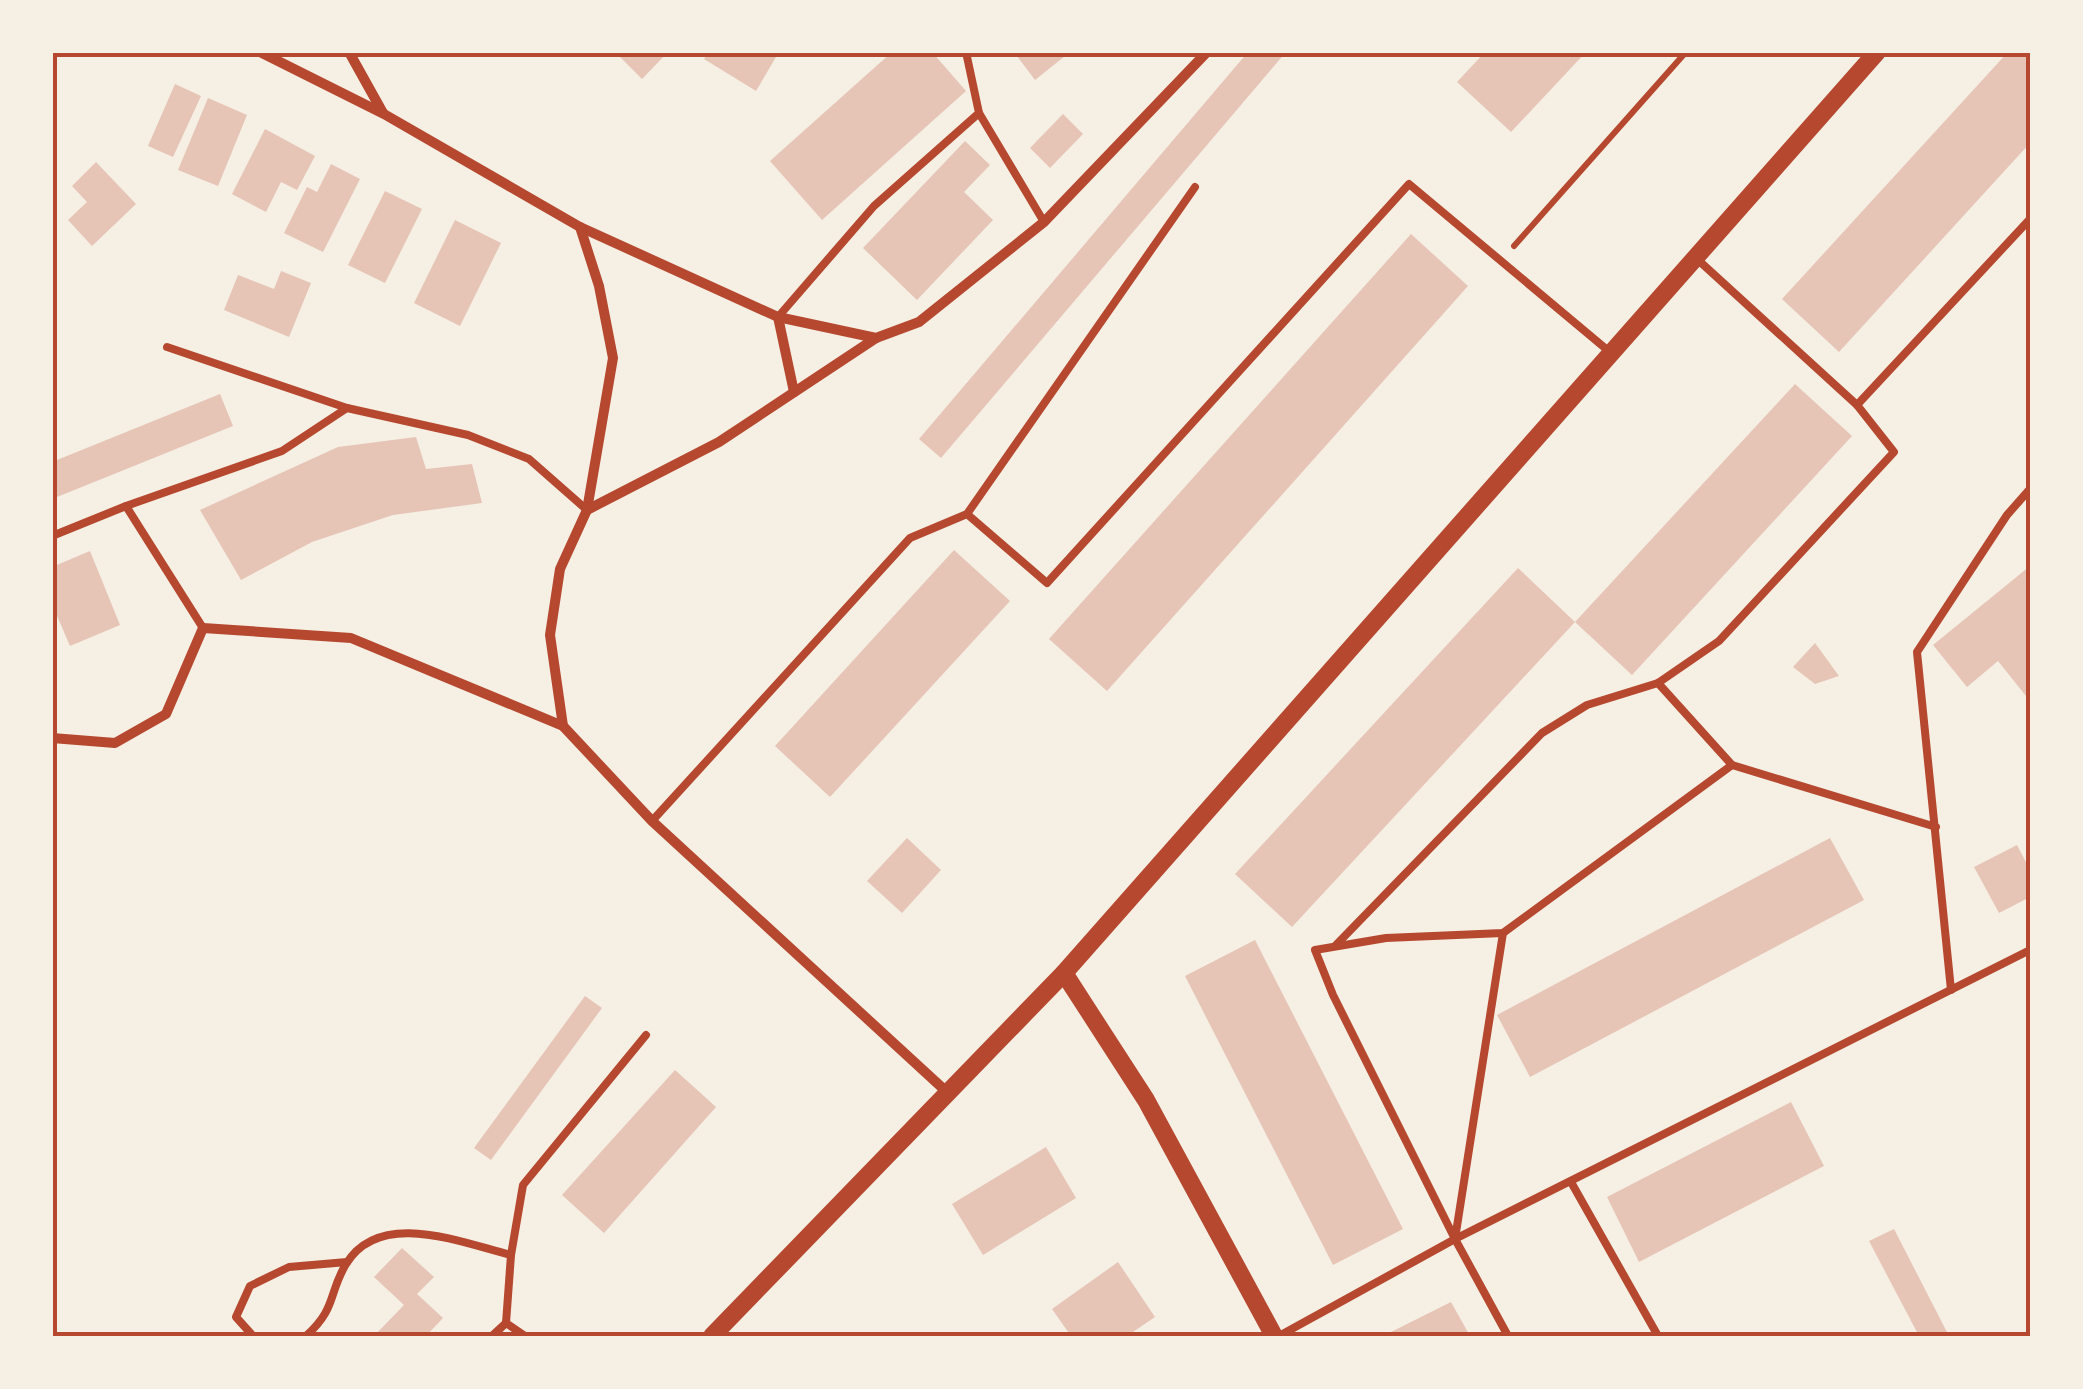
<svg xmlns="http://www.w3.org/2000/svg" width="2083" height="1389" viewBox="0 0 2083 1389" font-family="'Open Sans',sans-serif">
<rect width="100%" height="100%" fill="#f6efe4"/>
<!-- building -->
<g fill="#e6c5b7">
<path d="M615,52H668L642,79Z"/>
<path d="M709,52H779L756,91L704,59Z"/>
<path d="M892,52H932L966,91L822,220L770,161Z"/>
<path d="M1014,52H1070L1035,80Z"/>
<path d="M1248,52H1286L941,458L919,439Z"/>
<path d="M1485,52H1586L1511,132L1457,82Z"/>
<path d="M2008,52H2030V143L1839,352L1782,299Z"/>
<path d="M175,84L201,96L173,157L148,146Z"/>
<path d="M208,98L247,115L218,186L178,170Z"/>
<path d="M1063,114L1083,134L1050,168L1030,148Z"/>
<path d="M265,129L315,156L297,190L281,182L266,212L232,194Z"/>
<path d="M965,141L990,165L964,192L993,220L917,300L863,248Z"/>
<path d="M96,162L136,204L92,246L68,220L87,202L72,186Z"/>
<path d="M331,164L360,179L323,252L284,233L307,187L317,192Z"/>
<path d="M385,191L422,209L385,283L348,265Z"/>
<path d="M455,220L501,243L460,326L414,303Z"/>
<path d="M1411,234L1468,286L1107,691L1049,639Z"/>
<path d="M281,271L311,283L289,337L224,310L238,275L274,289Z"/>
<path d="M1795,384L1852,436L1632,675L1575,622Z"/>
<path d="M220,394L233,426L52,499V462Z"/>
<path d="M416,437L426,469L472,464L482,503L393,515L312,542L241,580L200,510L338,447Z"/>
<path d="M954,550L1010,601L830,797L775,746Z"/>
<path d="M90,551L120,625L70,646L55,611L52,612V567Z"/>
<path d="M2030,566V701L1998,661L1967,687L1933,645Z"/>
<path d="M1518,568L1575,622L1292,927L1235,874Z"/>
<path d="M1815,643L1839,676L1815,684L1793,667Z"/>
<path d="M907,838L941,870L902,913L867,881Z"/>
<path d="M1830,838L1864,900L1530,1077L1497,1015Z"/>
<path d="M2017,845L2030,870V897L1999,913L1974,867Z"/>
<path d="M1255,940L1403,1229L1333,1265L1185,976Z"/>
<path d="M585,996L602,1008L491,1160L474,1148Z"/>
<path d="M675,1070L716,1107L604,1233L562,1195Z"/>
<path d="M1791,1102L1824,1166L1639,1262L1607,1197Z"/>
<path d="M1046,1147L1076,1198L983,1255L952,1204Z"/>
<path d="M1894,1229L1949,1336H1919L1869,1241Z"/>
<path d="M402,1248L434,1277L417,1294L443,1318L426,1336H374L404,1305L374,1277Z"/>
<path d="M1118,1262L1155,1317L1127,1336H1071L1052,1309Z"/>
<path d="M1451,1302L1470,1336H1383Z"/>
</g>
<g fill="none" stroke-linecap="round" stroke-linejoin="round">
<!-- path -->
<path stroke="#b5482f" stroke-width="6" d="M1514,246L1686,52"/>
<!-- service -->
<g stroke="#b5482f" stroke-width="8">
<path d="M979,113L1044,222"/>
<path d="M1697,259L1857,405L2030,219"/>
<path d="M778,317L874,206L979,113L966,52"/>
<path d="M167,347L347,408"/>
<path d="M126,506L282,451L347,408L468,435L529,459L587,510"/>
<path d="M967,514L1047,583L1409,184L1611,353"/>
<path d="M52,536L126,506L203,628"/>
<path d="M1658,683L1732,765"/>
<path d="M652,821L910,538L967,514L1195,187"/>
<path d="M1936,827L1732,765L1503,933L1386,938L1315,950L1333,995L1455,1239L2030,950"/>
<path d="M1336,945L1542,733L1587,705L1658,683L1719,641L1894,452L1857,405"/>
<path d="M1951,990L1917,652L2007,515L2030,489"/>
<path d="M1571,1182L1658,1336"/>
<path d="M1455,1239L1503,933"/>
<path d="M253,1336L236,1317L250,1286L289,1267L347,1262"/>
<path d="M306,1336C337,1308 328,1294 346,1264C380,1208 462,1243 511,1255"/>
<path d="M492,1336L506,1323"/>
<path d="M525,1336L506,1323L511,1255L523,1185L646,1035"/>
<path d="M1279,1336L1455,1239L1508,1336"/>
</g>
<!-- minor -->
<g stroke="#b5482f" stroke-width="10">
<path d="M260,52L384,114L580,227L778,317L876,338L919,322L1044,222L1207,52"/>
<path d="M349,52L383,113"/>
<path d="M580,227L599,286L613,358L587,510L560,569L550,635L563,726L652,821L949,1094"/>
<path d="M778,317L794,392"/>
<path d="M587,510L719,442L876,338"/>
<path d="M52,738L115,743L166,714L203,628L351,638L563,726"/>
</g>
<!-- tertiary -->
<g stroke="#b5482f" stroke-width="18">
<path d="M1064,973L1146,1100L1274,1336"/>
<path d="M712,1336L1064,973L1877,52"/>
</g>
</g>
<!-- border -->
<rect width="2083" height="1389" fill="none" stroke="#f6efe4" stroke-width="110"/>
<rect x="55" y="55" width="1973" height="1279" fill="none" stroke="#b5482f" stroke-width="4"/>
</svg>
